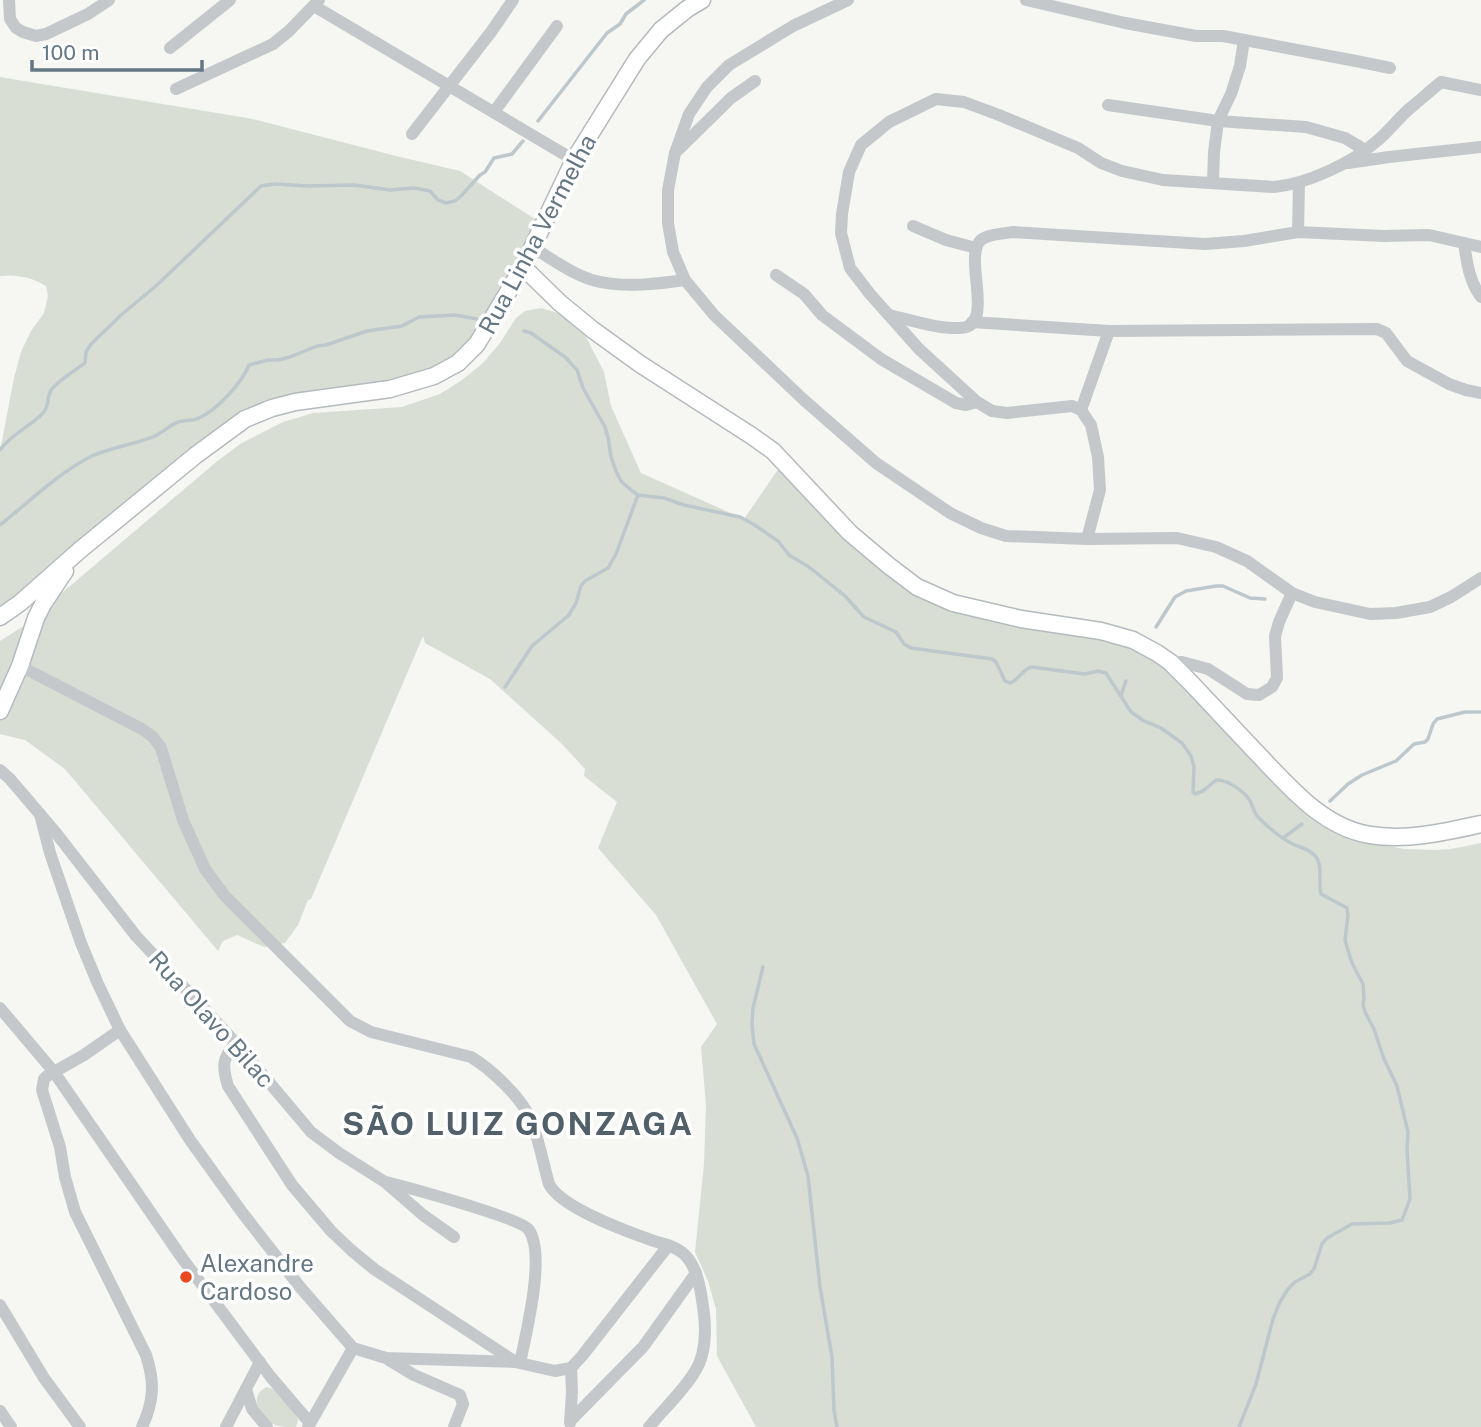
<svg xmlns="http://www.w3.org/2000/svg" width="1481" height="1427" viewBox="0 0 1481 1427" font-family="'Public Sans',sans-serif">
<rect width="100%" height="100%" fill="#f6f6f3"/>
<!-- green -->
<g fill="#d8ded4">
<path d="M0,77L253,119L396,156L460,171L543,224L482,332L435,373L261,410L0,618V451L14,378L21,352L31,331L44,313L48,296L46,286C31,277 17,274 0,276Z"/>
<path d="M541,308L558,313L583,331L604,372L611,406L641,473L744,519L779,468L906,583L1103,635L1159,658L1292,798L1374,843L1404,849L1435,850L1451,849L1481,843V1427H756L717,1356L716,1309L708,1281L695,1252L704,1164L706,1105L701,1047L717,1024L656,915L598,848L617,802L584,776L585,769L562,744L490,679L425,643L423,636L311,899L308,900L298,925L285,943L264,947L237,935L223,941L218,951L65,769L25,740L0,734V641L36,618L63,592L215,463L240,444L283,422L313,413L402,407L440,394L462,380L483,363L500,343L516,318L525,311Z"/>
<path d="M266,1387L273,1389L296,1414L298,1420L296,1427C290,1427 283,1427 278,1426C262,1421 246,1398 266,1387Z"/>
</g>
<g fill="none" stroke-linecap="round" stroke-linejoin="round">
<!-- stream -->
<g stroke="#bcc8cc" stroke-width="3.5">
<path d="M538,121L607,33L620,24L626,14L644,0"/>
<path d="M524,331L531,333L565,357L577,370L583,388L605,427L608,437L611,457L616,471L621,481L631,490L638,495L664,498L684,505L740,517L753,524L778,541L789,555L809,567L845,596L864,617L896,632L904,644L911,648L992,659L996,662L1005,681L1010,683C1019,680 1022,670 1031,667L1085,674L1098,671L1106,673L1131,712L1144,721L1161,728L1182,743L1191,756L1194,767L1193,792L1195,794L1203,791L1216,780C1226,779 1242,790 1248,798C1253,804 1253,812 1258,817C1268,827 1280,838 1293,844C1301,848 1310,849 1316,857C1323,866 1318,883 1321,894L1347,908L1348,915L1345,940L1347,947L1352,963L1363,984L1364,998L1363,1005L1365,1012L1374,1029L1384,1059L1397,1086L1408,1132L1407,1149L1410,1199L1402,1220L1390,1223L1352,1224L1327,1238L1322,1244L1314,1269L1310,1274L1295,1282L1288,1289L1280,1302L1273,1319L1256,1384L1239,1427"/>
<path d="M0,450C11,434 30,427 43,413C49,407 47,399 50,392C55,382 76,370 85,363L86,352L91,344L120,316L157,285L261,186L275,184L308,186L354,185L390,190L414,188L430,191L438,200L446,203L455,201L461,196L480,175L485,172L494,158L512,154L523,141"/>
<path d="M0,525C29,502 57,474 90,457C110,447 134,445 155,436C163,432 170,425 178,422C185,419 192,422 199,418C218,409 241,384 249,365L268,360H278L290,357L317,346L326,345L367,331L402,326L419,317L455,315L477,319"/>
<path d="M1156,627L1175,597L1186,591L1216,586H1223L1250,598L1265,599"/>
<path d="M505,687L532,646L569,615L576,603L581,586L585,581L608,568L616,554L638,495"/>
<path d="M1121,695L1126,681"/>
<path d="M1330,801L1348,784L1362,775L1396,761L1414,744L1425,742L1428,739L1433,724L1437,719L1465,712H1481"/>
<path d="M1283,838L1302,824"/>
<path d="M763,967L753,1008L752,1024L754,1044L797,1138L808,1176L820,1287L832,1357L834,1410L837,1427"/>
</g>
<defs>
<g id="secondary">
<path d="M523,267L560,303L593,330L640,364L752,436L773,451L850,533L888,565L917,587L953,603L1021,619L1101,631L1133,640L1157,653L1170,662L1189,681C1211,704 1233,728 1255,751C1287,784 1321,827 1370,835C1407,841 1445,832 1481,824"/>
<path d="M0,617L20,603L80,550L196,455L245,419L272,408L295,402L390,389L434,376L458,363L477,344L523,267L574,160L637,59L661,30L687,9L702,0"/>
<path d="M0,711L20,666L36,618L43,604L65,571"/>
</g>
</defs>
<!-- secondary casing -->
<use href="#secondary" stroke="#b4babe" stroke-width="19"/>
<!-- street -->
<g stroke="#c4c8cb" stroke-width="12">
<path d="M9,0L10,19L16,28L23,32L36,36L46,34L88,14L109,0"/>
<path d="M848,0L793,26L729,65L707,87L689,114L675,153L668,190V223L673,252L685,280L714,315L804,400L876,463L950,513L981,528L1006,536L1087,539L1177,538L1216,547L1247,561L1292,593L1315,602L1370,614L1396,613L1430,607L1451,597L1481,578"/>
<path d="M1026,0L1125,23L1196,36H1223L1356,61L1390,68"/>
<path d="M314,6L574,160"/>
<path d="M170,48L230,0"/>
<path d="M176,89L273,44L289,31L319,0"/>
<path d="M1108,105L1218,121L1306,127L1345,138L1365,150"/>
<path d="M494,112L557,26"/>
<path d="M412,134L491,32L513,0"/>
<path d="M678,150L731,98L755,81"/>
<path d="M1348,163L1389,157L1481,147"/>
<path d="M1213,182L1214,152L1218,121L1231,94L1240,66L1244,40"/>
<path d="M913,226L946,240L976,248"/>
<path d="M1298,232L1299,183"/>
<path d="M1464,243C1467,263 1469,281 1481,297"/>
<path d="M532,247C552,259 573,275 596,281C624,288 657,284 685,280"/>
<path d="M776,275L804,294L822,315L881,359L956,403L966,405L977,402"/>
<path d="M889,315C911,320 937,329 960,328C997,327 962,257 981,240C988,234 1003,234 1012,232L1205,244L1244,241L1298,232L1384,236L1429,235L1481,247"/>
<path d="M972,322L1109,331"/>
<path d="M1081,410L1109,331L1377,329L1386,333L1407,361L1449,384L1466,390L1481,393"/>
<path d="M1087,539L1100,490L1098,457L1091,425L1081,410L1072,406L1007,413L992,411L977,402L919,349L870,294L850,268L841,233L842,214L849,172L861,145L889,122L936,99L964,102L999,115L1078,148L1101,163L1122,171L1163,180L1274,187C1307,184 1352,163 1377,141C1388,132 1397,120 1408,110C1419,101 1430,91 1441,82L1481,90"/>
<path d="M1170,662H1182L1208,669L1247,694L1259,695L1272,687L1277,678L1275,636L1279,622L1292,593"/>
<path d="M20,666L142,729L153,737L161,748L183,820L205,869L225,896L350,1021L371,1032L471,1057C491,1069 522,1098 531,1120C539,1140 543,1163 549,1184C561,1208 626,1231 651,1240C662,1244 677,1246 685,1255C696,1266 700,1285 702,1300C706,1323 708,1353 694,1373C683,1391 663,1410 649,1427"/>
<path d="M0,770L10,779L56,833L136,936L236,1043L311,1132L339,1153L385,1182L423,1215L454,1237"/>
<path d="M40,814L50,853L81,943L98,984L120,1030L190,1140L241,1211L300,1287L353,1348L386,1358L515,1362L555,1371L571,1368L582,1356L668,1246"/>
<path d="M0,1008L54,1072L182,1258L270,1376L310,1423"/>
<path d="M120,1030L84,1055L47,1076L44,1079L42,1090L60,1147L65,1177L75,1212L146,1355C155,1382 154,1401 142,1427"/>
<path d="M236,1043C222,1058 222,1066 228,1086L292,1185L331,1231L351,1250L374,1269L514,1361"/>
<path d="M386,1182C406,1187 521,1218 529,1230C546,1255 526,1333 520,1363"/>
<path d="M0,1305L44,1378L80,1427"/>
<path d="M389,1360L414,1375L460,1395L463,1404L454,1427"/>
<path d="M246,1389L252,1409L267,1427"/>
<path d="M0,1411L11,1427"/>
<path d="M571,1420L643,1347L696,1273"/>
<path d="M570,1423L572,1392L571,1368"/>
<path d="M226,1427L260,1362"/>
<path d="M308,1427L353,1348"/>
</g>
<!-- secondary -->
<use href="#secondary" stroke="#fff" stroke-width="16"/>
</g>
<!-- markers -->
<circle fill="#e94820" stroke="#fff" stroke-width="2.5" cx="186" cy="1277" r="7"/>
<g text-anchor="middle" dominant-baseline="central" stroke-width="7" stroke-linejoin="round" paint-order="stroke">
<!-- street labels -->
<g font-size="24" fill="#647785" stroke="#fff">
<text transform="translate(537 234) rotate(-62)">Rua Linha Vermelha</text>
<text transform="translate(212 1019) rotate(48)">Rua Olavo Bilac</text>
</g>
<!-- poi labels -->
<g font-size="24" fill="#647785" stroke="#fff" text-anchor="start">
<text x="200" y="1263">Alexandre<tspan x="200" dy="28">Cardoso</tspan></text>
</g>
<!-- district labels -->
<g font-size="32" font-weight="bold" letter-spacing="2" fill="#52606a" stroke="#fff">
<text x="518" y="1123">SÃO LUIZ GONZAGA</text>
</g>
</g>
<!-- scale -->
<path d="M32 60v10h170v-10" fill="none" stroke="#647785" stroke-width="3.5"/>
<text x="42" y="60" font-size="21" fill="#647785" stroke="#ffffff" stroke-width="5" paint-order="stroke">100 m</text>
</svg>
